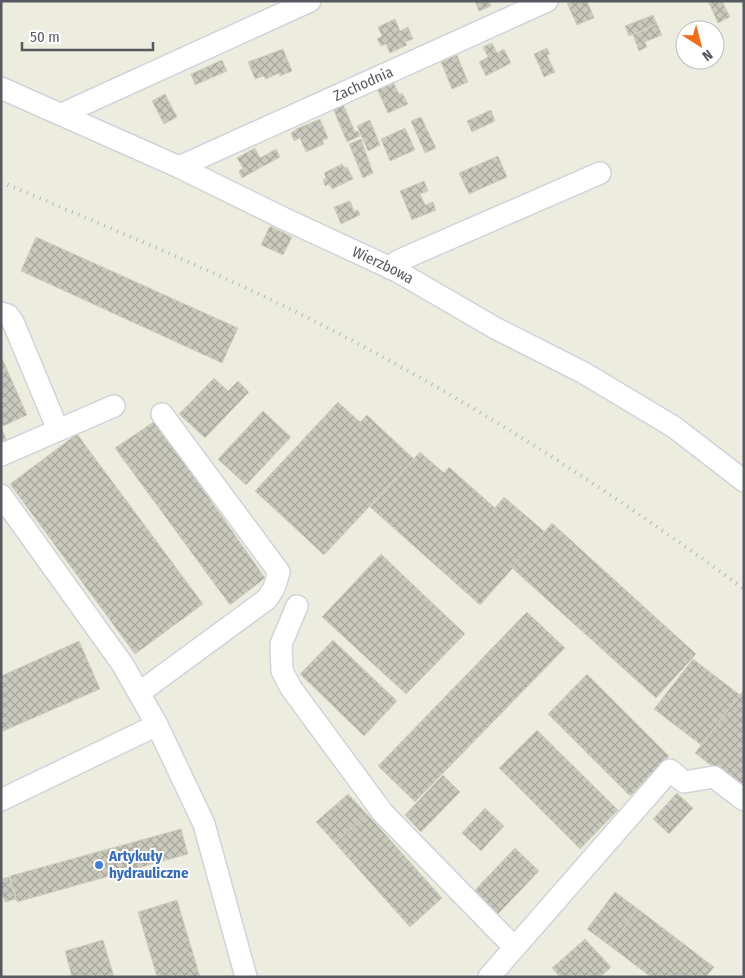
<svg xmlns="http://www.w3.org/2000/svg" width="745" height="978" viewBox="0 0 745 978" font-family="'Fira Sans Condensed',sans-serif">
<defs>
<pattern id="building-cross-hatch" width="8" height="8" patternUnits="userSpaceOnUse" patternTransform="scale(1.25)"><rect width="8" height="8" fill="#c9c9bd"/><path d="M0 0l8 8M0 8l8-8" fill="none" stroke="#a6a69d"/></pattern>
</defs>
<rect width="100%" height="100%" fill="#ecedde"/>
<!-- building -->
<g fill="url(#building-cross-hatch)" stroke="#d2d1bc">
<path d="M475,1H489L491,6L479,11Z"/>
<path d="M572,1H587L594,18L577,25L567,3Z"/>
<path d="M708,1H722L730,17L718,23Z"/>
<path d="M653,15L657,24L629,36L625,26Z"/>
<path d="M395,19L400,31L408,27L413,39L405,42L407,45L390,53L386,44L381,46L377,39L382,36L378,27Z"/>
<path d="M657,24L662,35L645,42L647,47L639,51L633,35Z"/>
<path d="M492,43L497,53L504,49L511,63L486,76L479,62L488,57L483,47Z"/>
<path d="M547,48L550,54L547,55L555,72L544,77L534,54Z"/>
<path d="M283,49L292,71L280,76L279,73L266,79L264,76L255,79L248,62Z"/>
<path d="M457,55L468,82L452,89L441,62Z"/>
<path d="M222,60L227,71L195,85L191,74Z"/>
<path d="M393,82L399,94L402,93L408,104L388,113L377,89Z"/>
<path d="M165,94L177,117L164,124L152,101Z"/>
<path d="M342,102L355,132L358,131L360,136L347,142L332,106Z"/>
<path d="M491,110L495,121L472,132L467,121Z"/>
<path d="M421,117L436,148L425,153L411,121Z"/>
<path d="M320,119L328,138L322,141L324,144L306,152L300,138L294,141L291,133L296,130V129Z"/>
<path d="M370,120L380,145L368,151L357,126Z"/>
<path d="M405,128L415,150L390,161L381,139Z"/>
<path d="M361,139L373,173L363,178L349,144Z"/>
<path d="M255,148L260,158L276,149L280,157L242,178L239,171L243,168L237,158Z"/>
<path d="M498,156L507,177L469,194L459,173Z"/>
<path d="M342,164L345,168L347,167L353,179L332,189L329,184L325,186L323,180L326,178L324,173Z"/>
<path d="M424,181L428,191L420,194L425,205L433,202L436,210L412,220L400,191Z"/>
<path d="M350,201L354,211L358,210L360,215L341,224L334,207Z"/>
<path d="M270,226L292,237L283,255L261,245Z"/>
<path d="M36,237L238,328L222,363L21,271Z"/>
<path d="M1,356L27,415L1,427Z"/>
<path d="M214,378L228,391L238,381L249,392L205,438L179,414Z"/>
<path d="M338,402L360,422L367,415L414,459L324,555L255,491Z"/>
<path d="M263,411L291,437L246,485L218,459Z"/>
<path d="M155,421L265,578L230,605L115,448Z"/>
<path d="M1,427L7,441L1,444Z"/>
<path d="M77,434L203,604L135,654L10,484Z"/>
<path d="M420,452L444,473L449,467L495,508L504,497L545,532L480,605L370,507Z"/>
<path d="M552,523L696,654L656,698L512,568Z"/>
<path d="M381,554L465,634L406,694L322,617Z"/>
<path d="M527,612L565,648L415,802L378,766Z"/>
<path d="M333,640L397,701L364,736L300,674Z"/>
<path d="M79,641L100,689L1,732V676Z"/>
<path d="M693,659L740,695L701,745L654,709Z"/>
<path d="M587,674L669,756L630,796L548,714Z"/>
<path d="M744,690V791L695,753Z"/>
<path d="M537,730L618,810L580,849L499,768Z"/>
<path d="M443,775L460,792L421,832L405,815Z"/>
<path d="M677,793L693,808L669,834L653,819Z"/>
<path d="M348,794L367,814L335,843L316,822Z"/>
<path d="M485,808L504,826L481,851L462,833Z"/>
<path d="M367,814L442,898L410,927L335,843Z"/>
<path d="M181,829L188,854L17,902L10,876Z"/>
<path d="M515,848L539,871L498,914L474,891Z"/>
<path d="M9,877L16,899L5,902L1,891V879Z"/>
<path d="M615,892L638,909L610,946L587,929Z"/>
<path d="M177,900L200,977H157L138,912Z"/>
<path d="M638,909L714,967L706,977H651L610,946Z"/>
<path d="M585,939L611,967L600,977H560L552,968Z"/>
<path d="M103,940L114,977H72L65,951Z"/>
</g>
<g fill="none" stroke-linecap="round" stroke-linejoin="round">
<defs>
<g id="minor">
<path id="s1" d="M1,88L179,167L287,220L397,271L495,328L584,373L674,427L744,481"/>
<path d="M62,114L310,1"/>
<path id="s2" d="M179,167L547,1"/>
<path d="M390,268L398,261L600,173"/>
<path d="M1,313L8,315L13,322L58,430"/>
<path d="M1,455L114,406"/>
<path d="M1,495L123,665L157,725L204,824L246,977"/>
<path d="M297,606L281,644L282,671L291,688L383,813L514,947"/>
<path d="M139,693L267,599L274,588L279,572L162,414"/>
<path d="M1,800L157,725"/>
<path d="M489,977L670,770L684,782L714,777L744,800"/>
</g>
</defs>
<!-- minor casing -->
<use href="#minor" stroke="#d2d2da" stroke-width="24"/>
<!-- minor -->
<use href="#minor" stroke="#fff" stroke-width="21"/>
<!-- rail -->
<path stroke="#b7b8b8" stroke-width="4" stroke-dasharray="1 6" stroke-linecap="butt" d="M1,182C98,223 196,263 290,309C451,388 600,483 744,589"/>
</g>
<!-- markers -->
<circle fill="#3f7fe0" stroke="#fff" stroke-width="2" cx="99" cy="865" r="5"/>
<g text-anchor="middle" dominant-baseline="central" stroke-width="4" stroke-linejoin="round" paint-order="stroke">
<!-- street labels -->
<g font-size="15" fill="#575961" stroke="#fff">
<text stroke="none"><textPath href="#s2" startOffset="202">Zachodnia</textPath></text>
<text stroke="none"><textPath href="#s1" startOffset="421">Wierzbowa</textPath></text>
</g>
<!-- shop labels -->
<g font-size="15" font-weight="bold" fill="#366cbe" stroke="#fff" text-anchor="start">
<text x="109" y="856">Artykuły<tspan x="109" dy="17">hydrauliczne</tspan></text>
</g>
</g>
<!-- border -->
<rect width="745" height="978" fill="none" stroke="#575961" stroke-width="5"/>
<!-- north arrow -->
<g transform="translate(700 45) rotate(144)"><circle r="24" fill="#ffffff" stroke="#bcbdc0"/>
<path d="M0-4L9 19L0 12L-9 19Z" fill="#f96c17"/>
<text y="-8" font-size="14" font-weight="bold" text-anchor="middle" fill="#575961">N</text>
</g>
<!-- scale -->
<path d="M22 42v8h131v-8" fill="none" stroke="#575961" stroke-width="2.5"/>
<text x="30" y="42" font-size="15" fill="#575961" stroke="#ffffff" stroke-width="4" paint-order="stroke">50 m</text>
</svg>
